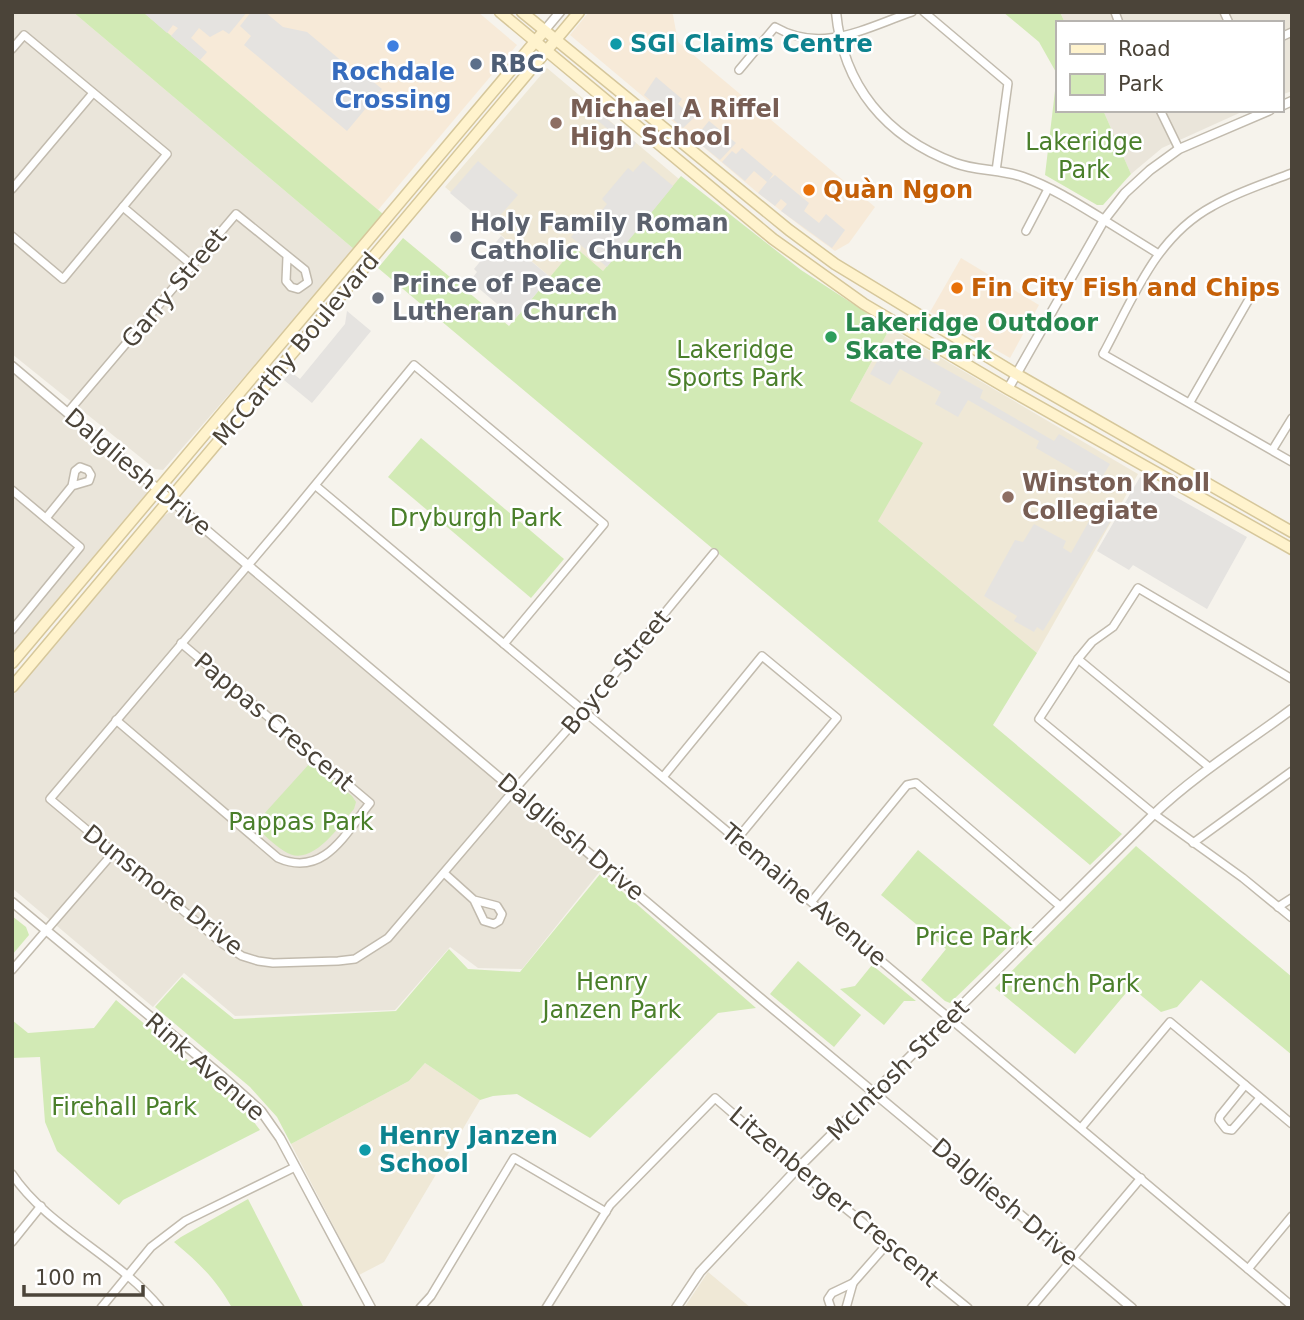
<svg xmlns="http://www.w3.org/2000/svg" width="1304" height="1320" viewBox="0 0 1304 1320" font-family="'DejaVu Sans',sans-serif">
<rect width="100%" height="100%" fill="#f6f3ec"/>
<!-- residential -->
<g fill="#eae5da">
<path d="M12,12H73L355,250L163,470L155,469L12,354Z"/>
<path d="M1060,12H1292V91L1281,95V23H1065Z"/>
<path d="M1103,110H1246L1162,148L1131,174Z"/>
<path d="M12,371L144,485L147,493L145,498L12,654Z"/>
<path d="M172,511L179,512L601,870L522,969L478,968L450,947L395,1010L235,1016L184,973L153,1007L12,888V696L160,518Z"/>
</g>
<!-- commercial -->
<g fill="#f7ead8">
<path d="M143,12H478L517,45L378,210Z"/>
<path d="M589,12H671L673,15L678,42L875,207L849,243L835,251L803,228L758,193L570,35Z"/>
<path d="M961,258L1039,305L1010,358L930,312Z"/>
</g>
<!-- education -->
<g fill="#efe8d6">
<path d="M547,68L679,179L603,271L575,247L550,277L445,187Z"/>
<path d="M890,328L1138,474L1037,653L878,521L850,401Z"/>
<path d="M425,1063L480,1100L384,1262L359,1275L291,1144L409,1081Z"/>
<path d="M708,1272L751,1308H684Z"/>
</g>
<!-- green -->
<g fill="#d2eab5">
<path d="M73,12H143L383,214L355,250Z"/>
<path d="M1003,12H1060L1065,23H1057V110H1103L1131,174L1103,205H1097L1045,175L1057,74L1039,42Z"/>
<path d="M681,176L801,270L890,328L850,401L923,443L878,521L1037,653L993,725L1122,834L1090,865L378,268L403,238L509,326L575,247L603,271Z"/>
<path d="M421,438L564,559L531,598L388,477Z"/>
<path d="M311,762L352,796L356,802L354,809C339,826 311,870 284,851C273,844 263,834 254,825Z"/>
<path d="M1136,846L1292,977V1055L1201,980L1177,1007L1161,1012L1131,987L1075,1054L995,988Z"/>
<path d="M918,850L1020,935L950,1003L945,1001L921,980L946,949L881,895Z"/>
<path d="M601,873L756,1008L718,1013L590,1138L517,1094L493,1096L480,1100L425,1063L409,1081L291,1144L277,1117L250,1087L155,1007L182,977L234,1019L396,1011L449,949L468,969L520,972Z"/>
<path d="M12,916L26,927L29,935L12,955Z"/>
<path d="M798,961L861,1015L834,1047L770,994Z"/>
<path d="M872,965L916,1001H904L884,1025L840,989L855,986Z"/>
<path d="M116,1000L240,1104L260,1130L123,1200L119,1205L57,1151L45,1122L40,1057L12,1058V1020L28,1033L94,1028Z"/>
<path d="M248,1199L304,1308H232C216,1279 199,1263 174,1242L181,1237Z"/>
</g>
<!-- parking -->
<g fill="#e5e3e0">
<path d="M143,12H247L229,34L223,30L210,37L199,28L191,38L207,52L200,60L171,36L178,28L173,25L167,33Z"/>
<path d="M251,12H265L283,27L307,32L350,68L365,75L382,89L347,131L244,45L251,36L240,26Z"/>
<path d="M656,77L682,99L678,104L684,109L688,104L699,113L683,128L644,95Z"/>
<path d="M591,106L636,143L632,149L586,111Z"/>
<path d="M709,121L736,143L720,160L694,139Z"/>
<path d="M742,148L773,174L769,180L775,175L809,203L804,211L819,223L826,214L845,230L832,248L781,211L787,204L781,199L775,206L758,193L767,182L754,171L745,181L722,162L732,151L736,154Z"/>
<path d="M478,161L518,195L490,227L450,193Z"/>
<path d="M643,161L673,186L607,267L571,237L589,215L595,219L607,204L602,199L628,168L633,172Z"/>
<path d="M501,236L550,277L515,319L470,281L477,272L474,269Z"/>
<path d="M347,311L371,331L312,403L284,380L291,372L300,379L345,324Z"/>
<path d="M886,345L907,357L911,350L983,390L980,398L1054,441L1059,434L1110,464L1098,484L1036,448L1039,441L968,400L958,417L935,404L941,392L900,369L890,385L870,374Z"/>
<path d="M1140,477L1247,537L1207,609L1133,565L1129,570L1097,551Z"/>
<path d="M1101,500L1118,509L1043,631L1037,627L1034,632L1014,621L1017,616L984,596L1015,540L1023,542L1034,524L1066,541L1063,548L1071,553Z"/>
</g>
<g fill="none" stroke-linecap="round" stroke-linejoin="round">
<defs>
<g id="minor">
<path d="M924,12L1008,83L996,171"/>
<path d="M1115,12L1119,23"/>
<path d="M1224,12L1229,23"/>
<path d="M1281,37L1292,32"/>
<path d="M12,49L24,35L167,154L63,279L12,236"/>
<path d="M739,70L775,27C822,54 865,28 912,12"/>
<path d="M1160,110L1179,149"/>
<path d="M1292,173C1266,183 1237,192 1213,206C1155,237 1133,299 1103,354L1292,462"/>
<path d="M12,189L93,93"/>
<path d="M123,207L193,266"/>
<path d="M1104,220L1157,253"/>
<path d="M1026,231L1048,189"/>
<path d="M1190,402L1248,301"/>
<path d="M68,412L236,214L305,270L308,282L298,289L291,287L286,281L287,257"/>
<path d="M1273,449L1292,418"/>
<path d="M316,486L1292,1306"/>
<path d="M12,490L80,547L12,630"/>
<path d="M46,518L72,486L75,471L80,467L88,470L91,475L89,481L72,486"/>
<path d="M504,644L604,524L414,365L283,524L50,799L223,944L242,956L258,961L273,963L338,961L355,959L388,938L515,789L584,711L714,553"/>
<path d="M1078,659L1209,767"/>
<path d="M1292,679L1138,588L1113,627L1092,642L1078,659L1039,719L1154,814L1243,878L1292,918"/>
<path d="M116,720L278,858C324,878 345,834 370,803L181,643"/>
<path d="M663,777L762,656L837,718L737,839"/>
<path d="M1193,843L1292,771"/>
<path d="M444,873L474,900L484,921L494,924L499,921L502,914L497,906L474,900"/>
<path d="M812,901L907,785L916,783L1061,907"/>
<path d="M1278,907L1292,898"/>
<path d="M12,970L113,853"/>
<path d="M1245,1085L1220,1116L1219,1120L1226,1129L1232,1130L1260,1098"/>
<path d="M1081,1128L1170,1022L1292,1124"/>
<path d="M12,1174C47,1227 119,1257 160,1308"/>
<path d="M12,1242L41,1206"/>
<path d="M1248,1269L1292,1216"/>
<path d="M101,1308L151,1247L185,1221L295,1167"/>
<path d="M420,1308L431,1296L514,1158L606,1212"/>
<path d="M546,1308L610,1205L715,1098L797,1169L968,1308"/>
<path d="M831,1308L828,1299L832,1293L853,1283L889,1242"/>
<path d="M846,1308L853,1283"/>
<path d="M1031,1308L1141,1178"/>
</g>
<g id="tertiary">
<path d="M836,12C843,86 886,137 955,163C976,171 1001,169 1023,177C1051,187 1078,204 1104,220"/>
<path d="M544,31L560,12"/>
<path d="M1281,106L1292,101"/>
<path d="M12,366L765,1002L1132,1308"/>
<path d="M1008,389L1104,220L1125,193L1150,170L1179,149L1270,110"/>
<path d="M12,902L222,1076L261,1111L280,1138L371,1308"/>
<path d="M676,1308L700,1272L797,1169L1154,814C1196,774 1245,744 1292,709"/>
</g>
<g id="secondary">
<path d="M500,12L773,239L864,304L1008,389L1292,549"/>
<path d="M522,12L789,230L835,264L1016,374L1292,532"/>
<path d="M12,663L544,31"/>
<path d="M12,687L579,12"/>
</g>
</defs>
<!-- minor casing -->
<use href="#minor" stroke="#c2bbae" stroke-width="10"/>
<!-- tertiary casing -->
<use href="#tertiary" stroke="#c2bbae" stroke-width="11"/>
<!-- secondary casing -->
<use href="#secondary" stroke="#d6c79b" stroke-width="13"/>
<!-- minor -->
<use href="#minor" stroke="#fff" stroke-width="7"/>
<!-- tertiary -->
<use href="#tertiary" stroke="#fff" stroke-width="8"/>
<!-- secondary -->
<use href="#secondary" stroke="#fff3cd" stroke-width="10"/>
</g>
<!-- markers -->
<g fill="#0f9aa8" stroke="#fff" stroke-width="2.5">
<circle cx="616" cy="44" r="7"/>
<circle cx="365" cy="1150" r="7"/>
</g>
<circle fill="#3f7fe0" stroke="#fff" stroke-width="2.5" cx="393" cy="46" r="7"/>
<circle fill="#5c6f8a" stroke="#fff" stroke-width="2.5" cx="476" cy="64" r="7"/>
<g fill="#8d6e63" stroke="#fff" stroke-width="2.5">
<circle cx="556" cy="123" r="7"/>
<circle cx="1008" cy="497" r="7"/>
</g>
<g fill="#e8710a" stroke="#fff" stroke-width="2.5">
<circle cx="809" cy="190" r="7"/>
<circle cx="957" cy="288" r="7"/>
</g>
<g fill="#6b7280" stroke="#fff" stroke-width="2.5">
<circle cx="456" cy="237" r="7"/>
<circle cx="378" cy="298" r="7"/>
</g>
<circle fill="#2e9e5b" stroke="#fff" stroke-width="2.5" cx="831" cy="337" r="7"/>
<g text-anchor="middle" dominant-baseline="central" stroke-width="5" stroke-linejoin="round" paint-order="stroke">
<!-- culture labels -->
<g font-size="24" font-weight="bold" fill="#0d838f" stroke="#fff" text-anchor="start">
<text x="630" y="44">SGI Claims Centre</text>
<text x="379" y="1136">Henry Janzen<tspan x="379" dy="28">School</tspan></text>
</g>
<!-- service labels -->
<g font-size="24" font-weight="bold" fill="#4e5e75" stroke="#fff" text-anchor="start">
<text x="490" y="64">RBC</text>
</g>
<!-- shop labels -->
<g font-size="24" font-weight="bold" fill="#366cbe" stroke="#fff">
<text x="393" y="72">Rochdale<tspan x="393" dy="28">Crossing</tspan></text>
</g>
<!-- education labels -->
<g font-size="24" font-weight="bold" fill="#785e54" stroke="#fff" text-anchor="start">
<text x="570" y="109">Michael A Riffel<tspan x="570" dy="28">High School</tspan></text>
<text x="1022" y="483">Winston Knoll<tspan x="1022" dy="28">Collegiate</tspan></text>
</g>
<!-- park labels -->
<g font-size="24" fill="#4a7f2a" stroke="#fff">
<text x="1084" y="142">Lakeridge<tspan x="1084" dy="28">Park</tspan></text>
<text x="735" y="350">Lakeridge<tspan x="735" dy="28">Sports Park</tspan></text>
<text x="476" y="518">Dryburgh Park</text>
<text x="301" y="822">Pappas Park</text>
<text x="974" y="937">Price Park</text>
<text x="612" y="982">Henry<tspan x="612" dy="28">Janzen Park</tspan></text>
<text x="1070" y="984">French Park</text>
<text x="124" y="1107">Firehall Park</text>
</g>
<!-- food labels -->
<g font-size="24" font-weight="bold" fill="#c56008" stroke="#fff" text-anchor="start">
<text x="823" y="190">Quàn Ngon</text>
<text x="971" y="288">Fin City Fish and Chips</text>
</g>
<!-- worship labels -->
<g font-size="24" font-weight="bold" fill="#5b616d" stroke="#fff" text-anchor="start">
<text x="470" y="223">Holy Family Roman<tspan x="470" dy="28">Catholic Church</tspan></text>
<text x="392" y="284">Prince of Peace<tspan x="392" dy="28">Lutheran Church</tspan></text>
</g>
<!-- street labels -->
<g font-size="24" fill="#4b4439" stroke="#fff">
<text transform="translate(174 288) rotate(-50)">Garry Street</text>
<text transform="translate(296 349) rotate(-50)">McCarthy Boulevard</text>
<text transform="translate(138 472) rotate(40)">Dalgliesh Drive</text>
<text transform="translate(616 672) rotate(-50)">Boyce Street</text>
<text transform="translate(274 722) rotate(40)">Pappas Crescent</text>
<text transform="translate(571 837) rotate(40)">Dalgliesh Drive</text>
<text transform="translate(163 890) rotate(38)">Dunsmore Drive</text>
<text transform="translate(804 895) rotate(40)">Tremaine Avenue</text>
<text transform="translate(205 1067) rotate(41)">Rink Avenue</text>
<text transform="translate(898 1070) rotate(-45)">McIntosh Street</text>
<text transform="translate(834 1197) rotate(40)">Litzenberger Crescent</text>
<text transform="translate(1005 1202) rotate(40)">Dalgliesh Drive</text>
</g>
<!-- leisure labels -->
<g font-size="24" font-weight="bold" fill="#27864d" stroke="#fff" text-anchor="start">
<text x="845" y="323">Lakeridge Outdoor<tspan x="845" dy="28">Skate Park</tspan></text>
</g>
</g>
<!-- border -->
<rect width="1304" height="1320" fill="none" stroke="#4b4439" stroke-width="28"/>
<!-- legend -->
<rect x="1056" y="21" width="228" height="91" fill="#ffffff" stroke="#b7b4b0" stroke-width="2"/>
<rect x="1070" y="44" width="35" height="10" fill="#fff3cd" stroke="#b7b4b0" stroke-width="2"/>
<text x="1118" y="56" font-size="21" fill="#4b4439">Road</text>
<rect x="1070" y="74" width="35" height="21" fill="#d2eab5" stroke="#b7b4b0" stroke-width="2"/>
<text x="1118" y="91" font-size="21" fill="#4b4439">Park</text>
<!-- scale -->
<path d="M24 1285v10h119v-10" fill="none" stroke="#4b4439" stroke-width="3.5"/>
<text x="35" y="1285" font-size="21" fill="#4b4439" stroke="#ffffff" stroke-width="5" paint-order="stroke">100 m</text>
</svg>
